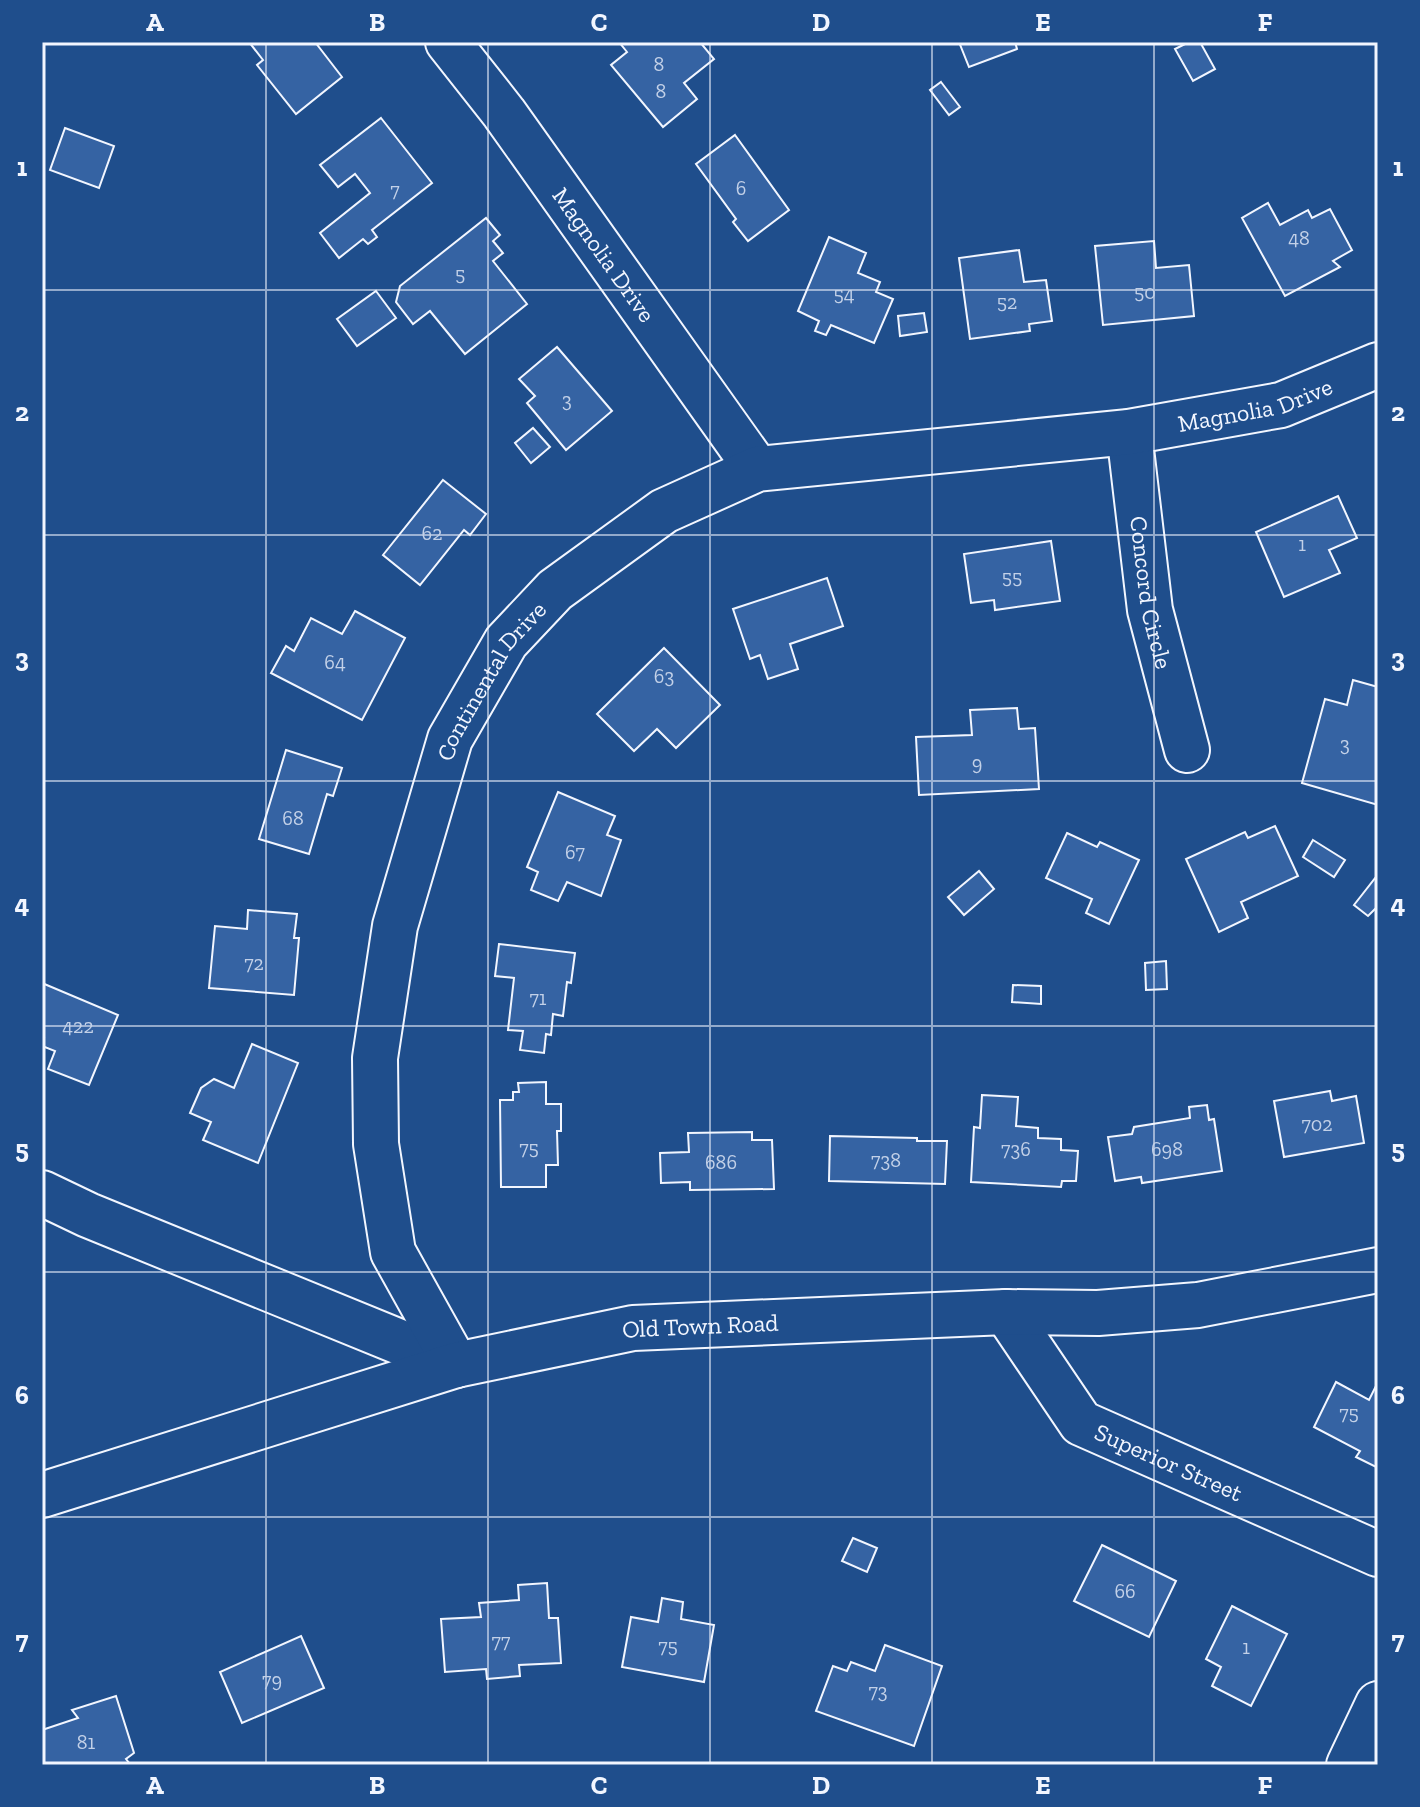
<svg xmlns="http://www.w3.org/2000/svg" width="1420" height="1807" viewBox="0 0 1420 1807" font-family="'Zilla Slab',serif">
<rect width="100%" height="100%" fill="#1f4e8c"/>
<!-- building -->
<g fill="#3563a3" stroke="#f2f6ff" stroke-width="2">
<path d="M249,42H315L342,77L296,114L257,65L263,60Z"/>
<path d="M619,42H700L714,59L684,83L697,99L663,127L611,65L627,52Z"/>
<path d="M959,42H1015L1017,49L969,67Z"/>
<path d="M1189,42H1200L1215,69L1193,81L1175,49Z"/>
<path d="M941,82L960,107L949,115L930,90Z"/>
<path d="M381,118L432,183L372,230L377,237L368,244L363,239L339,258L320,233L370,193L355,174L338,187L320,165Z"/>
<path d="M65,128L114,146L99,188L50,170Z"/>
<path d="M735,135L789,210L748,241L733,222L736,219L696,164Z"/>
<path d="M1268,203L1280,225L1308,210L1312,218L1330,209L1352,250L1333,261L1340,267L1285,296L1242,218Z"/>
<path d="M486,218L500,235L493,241L503,253L493,261L527,304L465,354L430,311L413,324L396,302L400,286Z"/>
<path d="M829,237L866,253L858,273L880,282L876,292L893,299L874,343L831,325L826,335L815,331L819,321L798,311Z"/>
<path d="M1154,241L1156,268L1189,265L1194,316L1103,325L1095,246Z"/>
<path d="M1019,250L1024,282L1046,280L1052,321L1029,324L1030,331L970,339L959,258Z"/>
<path d="M376,291L396,318L357,346L337,319Z"/>
<path d="M924,313L927,332L900,336L898,316Z"/>
<path d="M557,347L612,411L566,450L527,403L535,396L519,379Z"/>
<path d="M533,428L550,447L531,463L515,443Z"/>
<path d="M443,480L486,514L470,535L464,530L420,585L383,555Z"/>
<path d="M1338,496L1357,538L1329,550L1340,573L1284,597L1256,532Z"/>
<path d="M1051,541L1060,601L995,610L994,600L971,603L964,554Z"/>
<path d="M827,578L843,626L790,644L798,669L768,679L760,655L750,659L733,609Z"/>
<path d="M355,611L405,638L362,720L271,673L286,646L294,651L311,618L342,634Z"/>
<path d="M664,648L720,705L676,748L657,729L634,751L597,714Z"/>
<path d="M1353,680L1378,687V805L1302,783L1325,699L1347,705Z"/>
<path d="M1017,708L1019,729L1035,728L1039,789L919,795L916,737L972,735L970,710Z"/>
<path d="M286,750L342,768L333,796L327,794L309,854L259,839Z"/>
<path d="M558,792L615,816L607,835L621,840L601,896L567,882L558,901L531,890L538,872L527,867Z"/>
<path d="M1275,826L1298,876L1241,902L1248,918L1219,932L1186,859L1245,832L1248,838Z"/>
<path d="M1067,833L1097,847L1100,842L1139,860L1109,924L1086,913L1092,899L1046,878Z"/>
<path d="M1313,840L1345,860L1334,877L1303,857Z"/>
<path d="M979,871L994,889L964,915L948,897Z"/>
<path d="M1376,877L1378,906L1368,916L1354,905Z"/>
<path d="M248,910L297,914L294,938H299L294,995L209,988L215,926L247,929Z"/>
<path d="M499,944L575,953L571,983L567,982L563,1016L553,1014L551,1035L546,1034L544,1053L520,1050L523,1031L508,1030L514,978L495,976Z"/>
<path d="M1166,961L1167,989L1146,990L1145,963Z"/>
<path d="M42,983L118,1015L89,1085L48,1069L55,1051L42,1046L44,1038L42,1037Z"/>
<path d="M1013,985L1041,986V1004L1012,1002Z"/>
<path d="M252,1044L298,1063L258,1163L203,1140L211,1122L190,1113L201,1088L214,1079L234,1088Z"/>
<path d="M546,1082V1104H561V1131H557L558,1165H546V1187H501L500,1100H513V1092H519L518,1083Z"/>
<path d="M1330,1091L1332,1101L1356,1096L1364,1143L1284,1157L1274,1101Z"/>
<path d="M982,1095L1018,1097L1016,1126L1038,1128V1138L1061,1139V1150L1078,1151L1076,1181H1062L1061,1187L971,1182L974,1127L980,1128Z"/>
<path d="M1207,1105L1209,1120L1214,1119L1222,1171L1142,1183L1141,1177L1115,1181L1108,1137L1132,1134L1134,1127L1190,1118L1189,1107Z"/>
<path d="M752,1132V1140H772L774,1189L690,1190V1182L661,1183L660,1153L689,1152L688,1133Z"/>
<path d="M830,1136L917,1138V1141H947L945,1184L829,1181Z"/>
<path d="M1336,1382L1369,1400L1378,1382V1468L1356,1457L1360,1451L1314,1427Z"/>
<path d="M853,1538L877,1548L867,1572L842,1561Z"/>
<path d="M1102,1545L1176,1581L1149,1637L1074,1601Z"/>
<path d="M547,1583L549,1618H558L561,1663L519,1665L520,1676L487,1679L486,1669L445,1672L441,1619L481,1617L479,1603L519,1600L518,1585Z"/>
<path d="M662,1598L683,1602L681,1619L714,1625L704,1682L622,1667L631,1617L658,1622Z"/>
<path d="M1232,1606L1287,1634L1251,1706L1212,1686L1221,1667L1206,1659Z"/>
<path d="M301,1636L324,1688L242,1723L220,1672Z"/>
<path d="M885,1645L942,1666L914,1746L816,1711L833,1666L847,1671L851,1662L875,1671Z"/>
<path d="M116,1696L134,1753L126,1759L130,1764L42,1765V1730L78,1718L72,1710Z"/>
</g>
<g fill="none" stroke-linecap="round" stroke-linejoin="round">
<defs>
<g id="minor">
<path id="s1" d="M448,42L504,113L757,469"/>
<path id="s2" d="M1129,432L1150,610L1187,750"/>
<path d="M42,1193L88,1215L456,1365"/>
<path id="s3" d="M1006,1312L1081,1423L1378,1554"/>
<path id="s4" d="M456,1365L393,1252L376,1144L375,1058L395,926L450,739L506,642L555,590L664,511L757,469L1129,432L1281,405L1378,365"/>
<path d="M1349,1765L1378,1704"/>
</g>
<g id="major">
<path id="s5" d="M42,1495L456,1365L633,1328L1006,1312L1098,1313L1198,1305L1378,1270"/>
</g>
</defs>
<!-- minor casing -->
<use href="#minor" stroke="#f2f6ff" stroke-width="48"/>
<!-- major casing -->
<use href="#major" stroke="#f2f6ff" stroke-width="48"/>
<!-- minor -->
<use href="#minor" stroke="#1f4e8c" stroke-width="44"/>
<!-- major -->
<use href="#major" stroke="#1f4e8c" stroke-width="44"/>
</g>
<!-- grid -->
<path fill="none" stroke="#f2f6ff" stroke-width="2" stroke-opacity="0.55" d="M266,42V1765M488,42V1765M710,42V1765M932,42V1765M1154,42V1765M42,290H1378M42,535H1378M42,781H1378M42,1026H1378M42,1272H1378M42,1517H1378"/>
<g text-anchor="middle" dominant-baseline="central" stroke-width="6" stroke-linejoin="round" paint-order="stroke">
<!-- number labels -->
<g font-size="20" fill="#c3d1e8">
<text x="659" y="64">8</text>
<text x="661" y="91">8</text>
<text x="741" y="188">6</text>
<text x="395" y="190">7</text>
<text x="1299" y="238">48</text>
<text x="460" y="274">5</text>
<text x="1145" y="292">50</text>
<text x="844" y="294">54</text>
<text x="1007" y="302">52</text>
<text x="567" y="400">3</text>
<text x="432" y="533">62</text>
<text x="1302" y="544">1</text>
<text x="1012" y="577">55</text>
<text x="335" y="662">64</text>
<text x="664" y="676">63</text>
<text x="1345" y="744">3</text>
<text x="977" y="763">9</text>
<text x="293" y="818">68</text>
<text x="575" y="852">67</text>
<text x="254" y="963">72</text>
<text x="538" y="998">71</text>
<text x="78" y="1026">422</text>
<text x="1317" y="1124">702</text>
<text x="529" y="1148">75</text>
<text x="1016" y="1149">736</text>
<text x="1167" y="1149">698</text>
<text x="886" y="1160">738</text>
<text x="721" y="1162">686</text>
<text x="1349" y="1413">75</text>
<text x="1125" y="1591">66</text>
<text x="501" y="1641">77</text>
<text x="668" y="1646">75</text>
<text x="1246" y="1647">1</text>
<text x="272" y="1680">79</text>
<text x="878" y="1691">73</text>
<text x="86" y="1742">81</text>
</g>
<!-- street labels -->
<g font-size="24" fill="#f2f6ff" stroke="#1f4e8c">
<text stroke="none"><textPath href="#s1" startOffset="264">Magnolia Drive</textPath></text>
<text stroke="none"><textPath href="#s4" startOffset="1576">Magnolia Drive</textPath></text>
<text stroke="none"><textPath href="#s2" startOffset="162">Concord Circle</textPath></text>
<text stroke="none"><textPath href="#s4" startOffset="724">Continental Drive</textPath></text>
<text stroke="none"><textPath href="#s5" startOffset="682">Old Town Road</textPath></text>
<text stroke="none"><textPath href="#s3" startOffset="230">Superior Street</textPath></text>
</g>
</g>
<!-- border -->
<rect width="1420" height="1807" fill="none" stroke="#1f4e8c" stroke-width="88"/>
<rect x="44" y="44" width="1332" height="1719" fill="none" stroke="#f2f6ff" stroke-width="3"/>
<g font-size="26" text-anchor="middle" font-weight="bold" fill="#f2f6ff">
<text x="155" y="31">A</text>
<text x="377" y="31">B</text>
<text x="599" y="31">C</text>
<text x="821" y="31">D</text>
<text x="1043" y="31">E</text>
<text x="1265" y="31">F</text>
<text x="22" y="176">1</text>
<text x="1398" y="176">1</text>
<text x="22" y="421">2</text>
<text x="1398" y="421">2</text>
<text x="22" y="667">3</text>
<text x="1398" y="667">3</text>
<text x="22" y="913">4</text>
<text x="1398" y="913">4</text>
<text x="22" y="1158">5</text>
<text x="1398" y="1158">5</text>
<text x="22" y="1404">6</text>
<text x="1398" y="1404">6</text>
<text x="22" y="1649">7</text>
<text x="1398" y="1649">7</text>
<text x="155" y="1794">A</text>
<text x="377" y="1794">B</text>
<text x="599" y="1794">C</text>
<text x="821" y="1794">D</text>
<text x="1043" y="1794">E</text>
<text x="1265" y="1794">F</text>
</g>
</svg>
